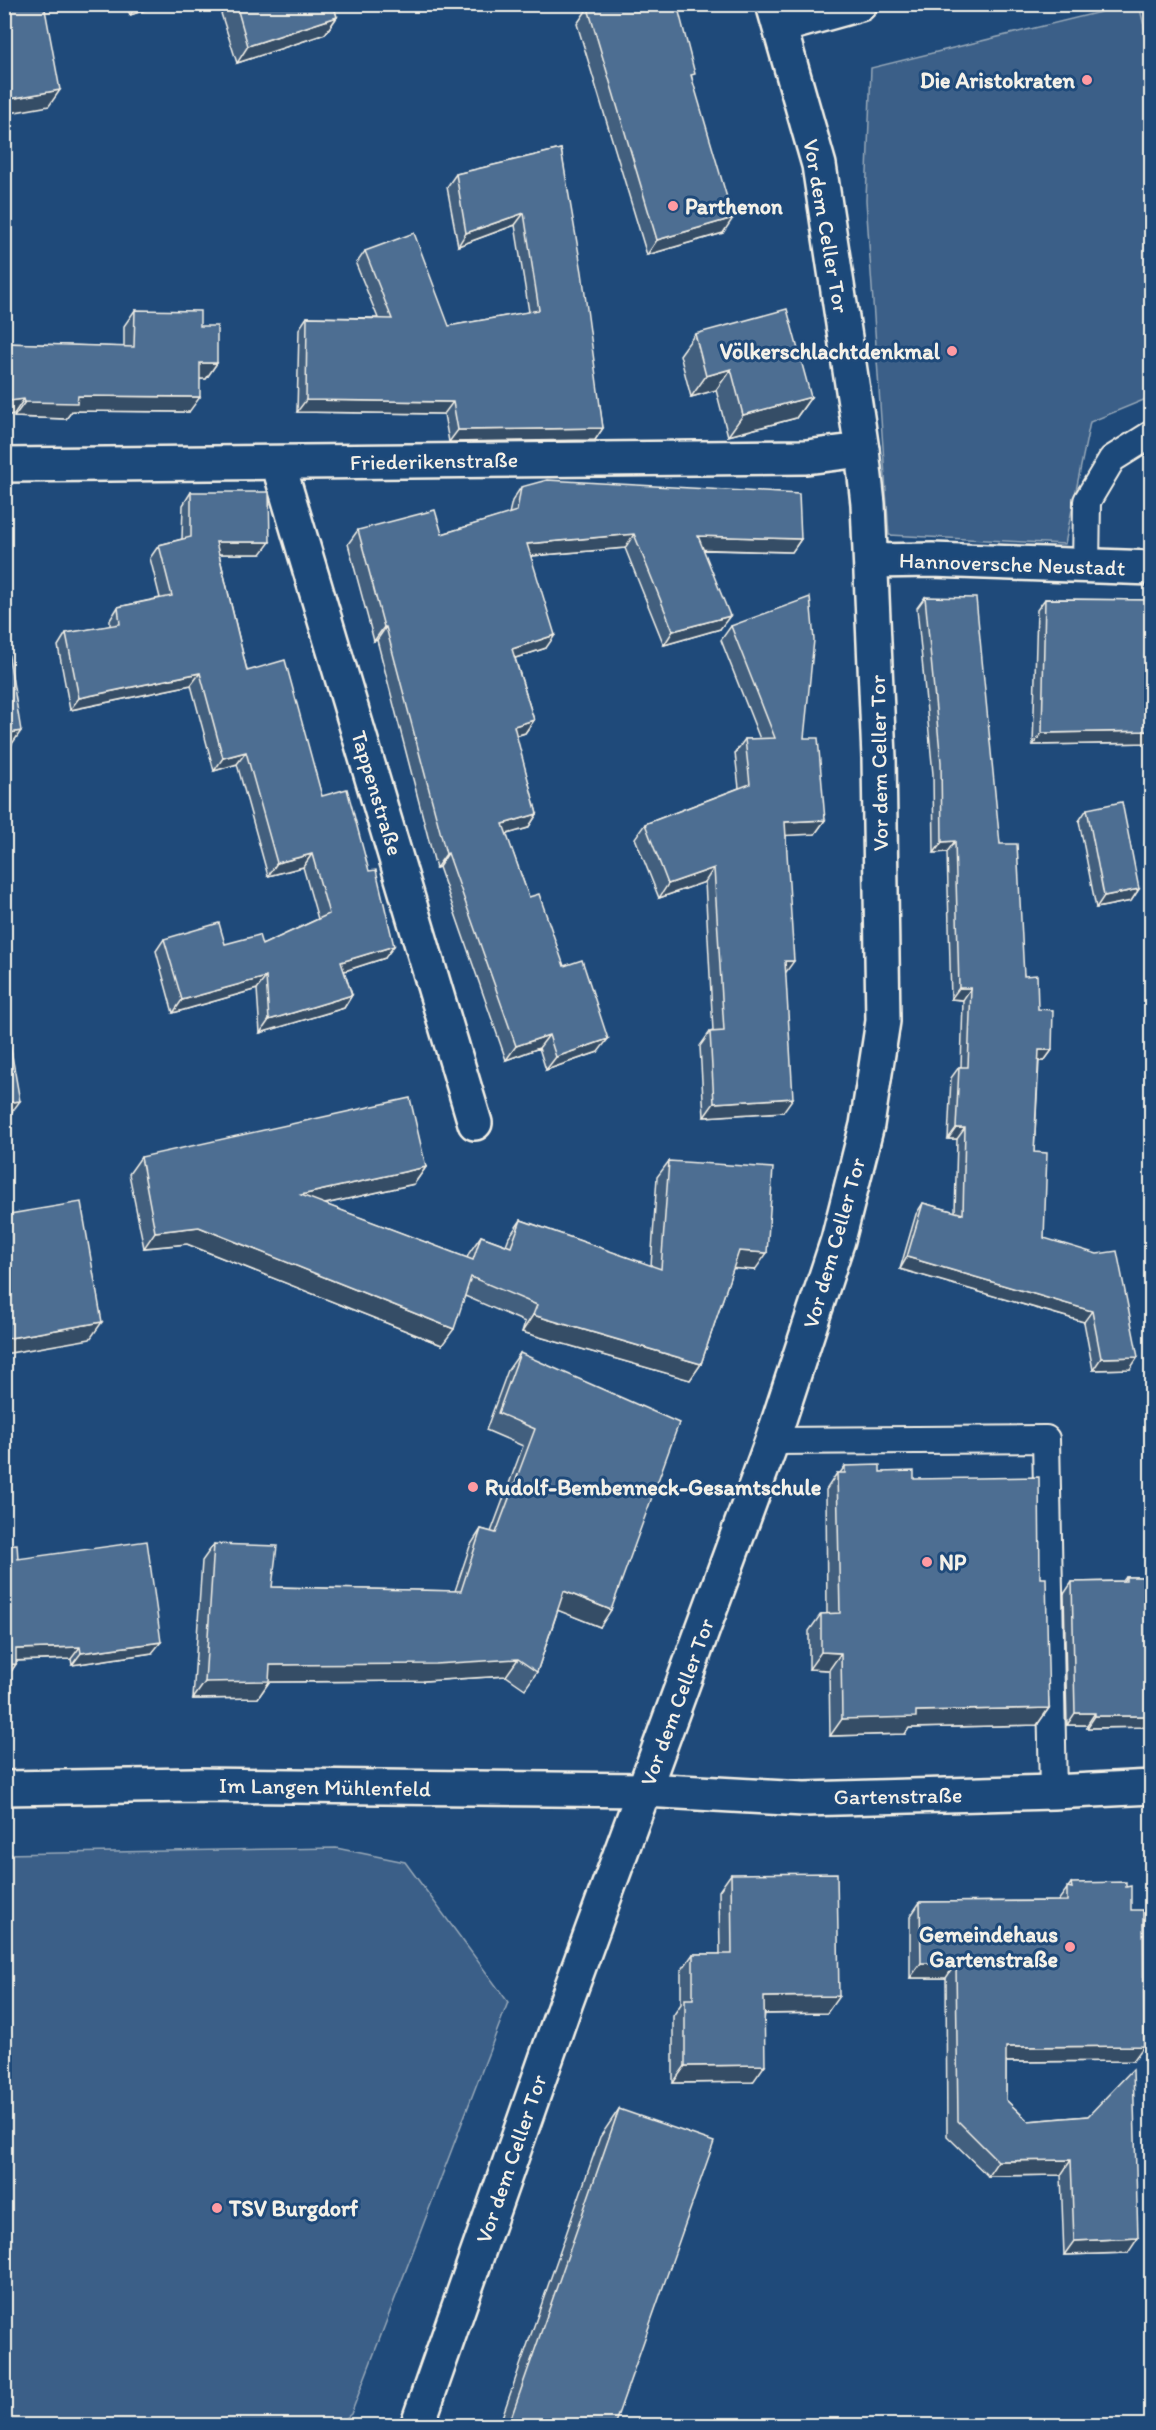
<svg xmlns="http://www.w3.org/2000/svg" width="1156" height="2430" viewBox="0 0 1156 2430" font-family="Itim,sans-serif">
<rect width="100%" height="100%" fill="#1f4a7a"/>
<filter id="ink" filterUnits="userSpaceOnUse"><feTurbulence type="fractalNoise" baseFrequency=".0167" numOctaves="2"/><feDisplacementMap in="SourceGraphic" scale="12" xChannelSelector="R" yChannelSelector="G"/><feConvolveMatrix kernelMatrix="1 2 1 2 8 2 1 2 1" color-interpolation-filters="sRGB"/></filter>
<g filter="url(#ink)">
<!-- green -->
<g fill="#3a5f88" stroke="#97a8b8" stroke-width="1.5">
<path d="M1133,4L1139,5L1152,59L1151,397L1090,422L1065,544L889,535L866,200L871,68Z"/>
<path d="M336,1848L405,1862L508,2002L351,2414L336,2426L5,2425V1854Z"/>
</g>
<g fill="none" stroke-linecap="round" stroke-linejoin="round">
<defs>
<g id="service">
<path d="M1086,566L1087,501L1112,459L1152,434"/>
<path d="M772,1441L1046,1439L1053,1792"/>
</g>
<g id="minor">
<path d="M781,26L860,4"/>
<path d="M278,463L475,1123"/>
<path d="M4,465L806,457L862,450"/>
<path d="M872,561L932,560L1152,568"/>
<path d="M4,1788L193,1785L645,1790L804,1799L1053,1792L1152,1787"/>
</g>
<path id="secondary" d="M417,2426L566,2002L772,1441L838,1240L867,1125L883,1021L879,758L868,504L862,450L819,165L773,4"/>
</defs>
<!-- service casing -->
<use href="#service" stroke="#f4f1e8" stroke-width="30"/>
<!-- minor casing -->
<use href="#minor" stroke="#f4f1e8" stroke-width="38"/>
<!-- secondary casing -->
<use href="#secondary" stroke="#f4f1e8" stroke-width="38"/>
<!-- service -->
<use href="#service" stroke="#1f4a7a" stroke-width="26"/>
<!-- minor -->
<use href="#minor" stroke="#1f4a7a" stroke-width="33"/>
<!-- secondary -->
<use href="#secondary" stroke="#1f4a7a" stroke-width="33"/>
</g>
<!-- wall -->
<g fill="#425f7e" stroke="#f4f1e8" stroke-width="1.5">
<path d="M126,4H163L130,15Z"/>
<path d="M218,4H333L337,17L325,34L237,63Z"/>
<path d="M596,4H677L723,233L647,255L577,24L588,8L596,6Z"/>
<path d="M561,149L603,428L595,440L449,442L444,414L297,412L299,329L307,317L378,318L356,264L365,251L449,326L529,312L515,225L458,246L447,187L456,174Z"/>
<path d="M135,310L200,326L217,363L206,379H200L189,412L72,411L66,419L14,417V414L4,416V343L124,347V326Z"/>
<path d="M695,334L811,397L796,418L728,436L716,390L691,397L680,355Z"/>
<path d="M521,487L801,539L792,552L703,550L720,629L664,645L625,548L531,556L546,648L515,658L534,720L525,733L516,736L537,814L528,828L506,834L529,897L564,966L598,1052L546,1070L539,1048L506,1060L439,867L436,868L377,640L374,641L348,544L358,530L442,534L509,514L512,501Z"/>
<path d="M191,492L261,554H219L247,671L322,796L385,958L344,971L352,995L344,1008L260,1033L257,989L173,1013L156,951L164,939L225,944L262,945L318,919L303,867L268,876L237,764L214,771L191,685L70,710L58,646L66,633L110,626V620L118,607L160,598L150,558L159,545L182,539L183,505Z"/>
<path d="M925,597L1000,844L1024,976L1038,1009L1052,1050L1044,1061H1039L1034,1152L1044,1238L1130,1369L1093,1370L1084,1322L900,1269L916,1214L923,1203L955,1212L957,1139H948L951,1078L959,1067H961L963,1000L951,999L947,852L934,853L933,774L917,608Z"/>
<path d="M1045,599L1152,600V743L1033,745L1037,610Z"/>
<path d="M731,626L804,738L825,820L815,834L786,835L783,1112L704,1117L700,1046L710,1032L713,1031L705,882L659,898L635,838L645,824L739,788L735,753L745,739H760L721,640Z"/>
<path d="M1087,809L1139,889L1131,901L1096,908L1079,821Z"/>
<path d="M141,1157L426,1167L414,1184L324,1204L467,1258L469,1253L481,1236L506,1245L509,1237L521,1220L651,1266L657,1177L669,1161L755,1270L733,1268L701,1364L690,1380L522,1332L525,1322L465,1296L442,1345L187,1244L144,1248L129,1174Z"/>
<path d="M520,1353L600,1627L558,1610L537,1672L525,1689L506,1676L423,1681L269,1682L258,1698L193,1699L202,1561L214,1544L272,1587L455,1591L470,1546L481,1529L491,1532L523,1446L486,1430L508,1370Z"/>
<path d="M845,1466L880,1472L914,1479L1040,1578L1049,1708L1037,1725L909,1728L905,1734L830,1736L829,1670L809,1669V1631L821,1614H827L826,1490L837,1473H840Z"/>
<path d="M4,1545L18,1559L152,1653L72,1665L71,1659L16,1661V1664L8,1676H4Z"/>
<path d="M1126,1577H1152V1727L1087,1728V1725H1067L1064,1594L1072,1582L1123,1581Z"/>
<path d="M731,1874L827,2013L765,2014L753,2082L673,2083V2016L681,2004V1971L693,1954H720L719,1891Z"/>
<path d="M1071,1883L1133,2061L1006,2062V2100L1028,2121L1088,2116L1128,2253L1064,2255L1061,2175L988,2176L947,2136L946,1978H910V1917L920,1902L1058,1901Z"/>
<path d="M619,2109L614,2426H499L600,2137Z"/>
</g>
<!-- shaded-wall -->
<g fill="#364d66" stroke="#f4f1e8" stroke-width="1.5">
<path d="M137,4H163L130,15Z"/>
<path d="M337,17L325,34L237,63L248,46Z"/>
<path d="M60,90L49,106L4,114V100Z"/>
<path d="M524,213L515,225L458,246L466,233Z"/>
<path d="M733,218L723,233L647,255L657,240Z"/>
<path d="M200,363H217L206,379H189Z"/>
<path d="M731,369L716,390L691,397L706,376Z"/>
<path d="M78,396L200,397L189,412L72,411L66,419L14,417L25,402Z"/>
<path d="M811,397L796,418L728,436L743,415Z"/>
<path d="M24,399L14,414L4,416V401Z"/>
<path d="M306,400L453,402L444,414L297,412Z"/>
<path d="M603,428L595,440L449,442L458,430Z"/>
<path d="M634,534L625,548L518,557L527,544Z"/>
<path d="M698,536L801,539L792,552L688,549Z"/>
<path d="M216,542H270L261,554H207Z"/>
<path d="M730,616L720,629L664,645L673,631Z"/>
<path d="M384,627H386L377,640L374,641Z"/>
<path d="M555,635L546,648L503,662L512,649Z"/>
<path d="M200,673L191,685L70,710L79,698Z"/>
<path d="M534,720L525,733L504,739L514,726Z"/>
<path d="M21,731L7,751L4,752V734Z"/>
<path d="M1152,731V743L1033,745L1042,733Z"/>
<path d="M246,752L237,764L214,771L223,758Z"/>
<path d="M537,814L528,828L493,838L503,824Z"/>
<path d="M825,820L815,834L776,836L785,822Z"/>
<path d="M955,841L947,852L934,853L942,842Z"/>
<path d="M448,853L439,867L436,868L446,854Z"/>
<path d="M312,854L303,867L268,876L277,863Z"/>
<path d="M714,868L705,882L659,898L668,884Z"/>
<path d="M1139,889L1131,901L1096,908L1104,896Z"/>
<path d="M394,946L385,958L332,975L341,962Z"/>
<path d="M785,961H794L784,975Z"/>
<path d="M266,977L257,989L173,1013L182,1000Z"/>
<path d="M959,988H971L963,1000L951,999Z"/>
<path d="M352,995L344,1008L260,1033L269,1020Z"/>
<path d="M549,1035L539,1048L506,1060L516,1046Z"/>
<path d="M608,1039L598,1052L546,1070L556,1057Z"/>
<path d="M1039,1050H1052L1044,1061H1031Z"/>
<path d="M793,1098L783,1112L704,1117L714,1103Z"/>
<path d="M20,1101L6,1120L4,1121V1103Z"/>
<path d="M956,1128H965L957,1139H948Z"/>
<path d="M426,1167L414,1184L289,1212L301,1195Z"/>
<path d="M199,1227L454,1329L442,1345L187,1244L144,1248L155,1232Z"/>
<path d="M739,1251L767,1253L755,1270L727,1268Z"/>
<path d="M907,1257L1092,1311L1084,1322L900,1269Z"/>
<path d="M533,1315L701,1364L690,1380L522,1332Z"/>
<path d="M102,1322L90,1339L4,1354V1339Z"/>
<path d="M1138,1357L1130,1369L1093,1370L1101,1358Z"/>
<path d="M564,1591L611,1610L600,1627L552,1608Z"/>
<path d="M161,1642L152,1653L72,1665L81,1653Z"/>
<path d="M80,1647L71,1659L7,1661L16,1649Z"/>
<path d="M821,1652L841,1653L829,1670L809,1669Z"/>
<path d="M518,1659L506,1676L423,1681L269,1682L258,1698L193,1699L205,1682L270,1665Z"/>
<path d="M16,1664L8,1676H4V1665Z"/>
<path d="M1049,1708L1037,1725L909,1728L905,1734L830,1736L842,1719L916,1711Z"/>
<path d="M1075,1713H1095L1087,1725H1067Z"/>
<path d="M1095,1716H1152V1727L1087,1728Z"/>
<path d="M921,1963H956L946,1978H910Z"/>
<path d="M839,1996L827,2013L753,2014L764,1997Z"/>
<path d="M1144,2046L1133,2061L996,2062L1006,2047Z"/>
<path d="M765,2065L753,2082L673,2083L685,2066Z"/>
<path d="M1071,2160L1061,2175L988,2176L998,2161Z"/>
<path d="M1138,2238L1128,2253L1064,2255L1074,2241Z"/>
<path d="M510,2421L522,2426H506Z"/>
</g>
<!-- building -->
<g fill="#4d6e92" stroke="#f4f1e8" stroke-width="1.5">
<path d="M4,4H44L60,90L4,100Z"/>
<path d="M236,4H333L337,17L248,46Z"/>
<path d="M603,4H677L695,74L691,75L733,218L657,240L588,8Z"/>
<path d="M561,149L582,272L603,428L458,430L453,402L306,400L307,317L392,319L365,251L414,233L449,326L539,310L524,213L466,233L456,174Z"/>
<path d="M787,309L811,397L743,415L731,369L706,376L695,334Z"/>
<path d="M135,310L200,311V326H217V363H200V397L78,396L77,403L25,402L24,399L10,401H4V343L134,347Z"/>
<path d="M547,480L799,494L801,539L698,536L730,616L673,631L634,534L527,544L555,635L512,649L534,720L514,726L537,814L503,824L529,897L539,894L564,966L582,960L608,1039L556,1057L549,1035L516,1046L448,853L446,854L386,627H384L358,530L435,510L442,534L517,511L521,487Z"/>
<path d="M191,492H269L270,542H216L247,671L285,660L322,796L347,789L369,871L376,870L394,946L341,962L352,995L269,1020L266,977L182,1000L164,939L219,923L225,944L259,935L262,945L329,914L312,854L277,863L246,752L223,758L200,673L79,698L66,633L120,624L118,607L172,596L159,545L191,537Z"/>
<path d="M810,597L814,640L804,738H818L825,820L785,822L794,961H785L793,1098L714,1103L710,1032L724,1031L714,868L668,884L645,824L750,784L745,739L775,738L731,626Z"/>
<path d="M925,597L976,598L1000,844H1017L1024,976L1037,975L1038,1009L1053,1010L1052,1050H1039L1034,1152L1047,1153L1044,1238L1097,1254L1117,1251L1138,1357L1101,1358L1092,1311L907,1257L923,1203L963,1214L965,1128H956L959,1067H968L971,988H959L955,841L942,842L941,762Z"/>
<path d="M1045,599L1152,600V731L1042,733Z"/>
<path d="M8,651L21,731L4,734V652Z"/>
<path d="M1122,802L1139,889L1104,896L1087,809Z"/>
<path d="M4,1010L20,1101L4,1103Z"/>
<path d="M410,1098L426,1167L301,1195L473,1260L481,1236L511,1247L521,1220L661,1269L669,1161L773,1168L767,1253L739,1251L701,1364L533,1315L537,1305L471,1277L454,1329L199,1227L155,1232L141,1157Z"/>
<path d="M81,1202L102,1322L4,1339V1215Z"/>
<path d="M520,1353L679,1423L611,1610L564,1591L537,1672L518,1659L435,1664L270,1665L269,1681L205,1682L214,1544L277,1546L272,1587L461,1591L481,1529L496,1533L535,1429L498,1413Z"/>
<path d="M880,1465V1472L914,1471V1479L1039,1477L1040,1578H1046L1049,1708L916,1711V1717L842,1719L841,1653L821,1652V1614L840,1613L837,1473H845V1466Z"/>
<path d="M147,1541L161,1642L81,1653L80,1647L16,1649V1664L4,1665V1545L17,1544L18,1559Z"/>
<path d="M1126,1577H1152V1716H1095V1713H1075L1072,1582L1126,1581Z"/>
<path d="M837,1873L839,1996L764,1997L765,2065L685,2066V1999H693V1954H732L731,1874Z"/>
<path d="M1126,1882V1887L1131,1886V1910H1143L1144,2046L1006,2047V2100L1028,2121L1088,2116L1133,2069L1138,2238L1074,2241L1071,2160L998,2161L958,2121L956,1963H921L920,1902L1067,1901V1887L1072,1888L1071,1883Z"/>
<path d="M619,2109L714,2142L614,2426H522L510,2421Z"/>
</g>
</g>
<!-- markers -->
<g fill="#ff9aa2" stroke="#1f4a7a" stroke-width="2">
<circle cx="1087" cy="80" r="6"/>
<circle cx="673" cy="206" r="6"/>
<circle cx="952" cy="351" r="6"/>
<circle cx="473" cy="1487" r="6"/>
<circle cx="927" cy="1562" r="6"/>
<circle cx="1070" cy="1947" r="6"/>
<circle cx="217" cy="2208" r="6"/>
</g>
<g text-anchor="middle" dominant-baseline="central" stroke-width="6" stroke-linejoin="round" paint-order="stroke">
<!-- poi labels -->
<g font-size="22" font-weight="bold" fill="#f4f1e8" stroke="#1f4a7a" text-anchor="start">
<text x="1075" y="80" text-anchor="end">Die Aristokraten</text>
<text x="685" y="206">Parthenon</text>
<text x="940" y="351" text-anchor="end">Völkerschlachtdenkmal</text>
<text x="485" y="1487">Rudolf-Bembenneck-Gesamtschule</text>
<text x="939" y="1562">NP</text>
<text x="1058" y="1934" text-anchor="end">Gemeindehaus<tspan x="1058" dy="25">Gartenstraße</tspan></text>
<text x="229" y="2208">TSV Burgdorf</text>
</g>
<!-- street labels -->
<g font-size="22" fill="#f4f1e8" stroke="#1f4a7a">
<text transform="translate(826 226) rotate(80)">Vor dem Celler Tor</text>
<text transform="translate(434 461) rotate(-1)">Friederikenstraße</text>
<text transform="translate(1012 564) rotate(2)">Hannoversche Neustadt</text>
<text transform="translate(879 763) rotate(-91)">Vor dem Celler Tor</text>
<text transform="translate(377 793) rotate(73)">Tappenstraße</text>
<text transform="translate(834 1243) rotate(-74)">Vor dem Celler Tor</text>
<text transform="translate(677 1702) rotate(-70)">Vor dem Celler Tor</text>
<text transform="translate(325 1787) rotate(1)">Im Langen Mühlenfeld</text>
<text transform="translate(898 1796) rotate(-1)">Gartenstraße</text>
<text transform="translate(511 2159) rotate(-71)">Vor dem Celler Tor</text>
</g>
</g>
<!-- margin -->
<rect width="1156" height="2430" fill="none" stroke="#1f4a7a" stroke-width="24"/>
<rect x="12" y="12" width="1132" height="2406" fill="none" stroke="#f4f1e8" stroke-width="2" filter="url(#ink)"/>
</svg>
